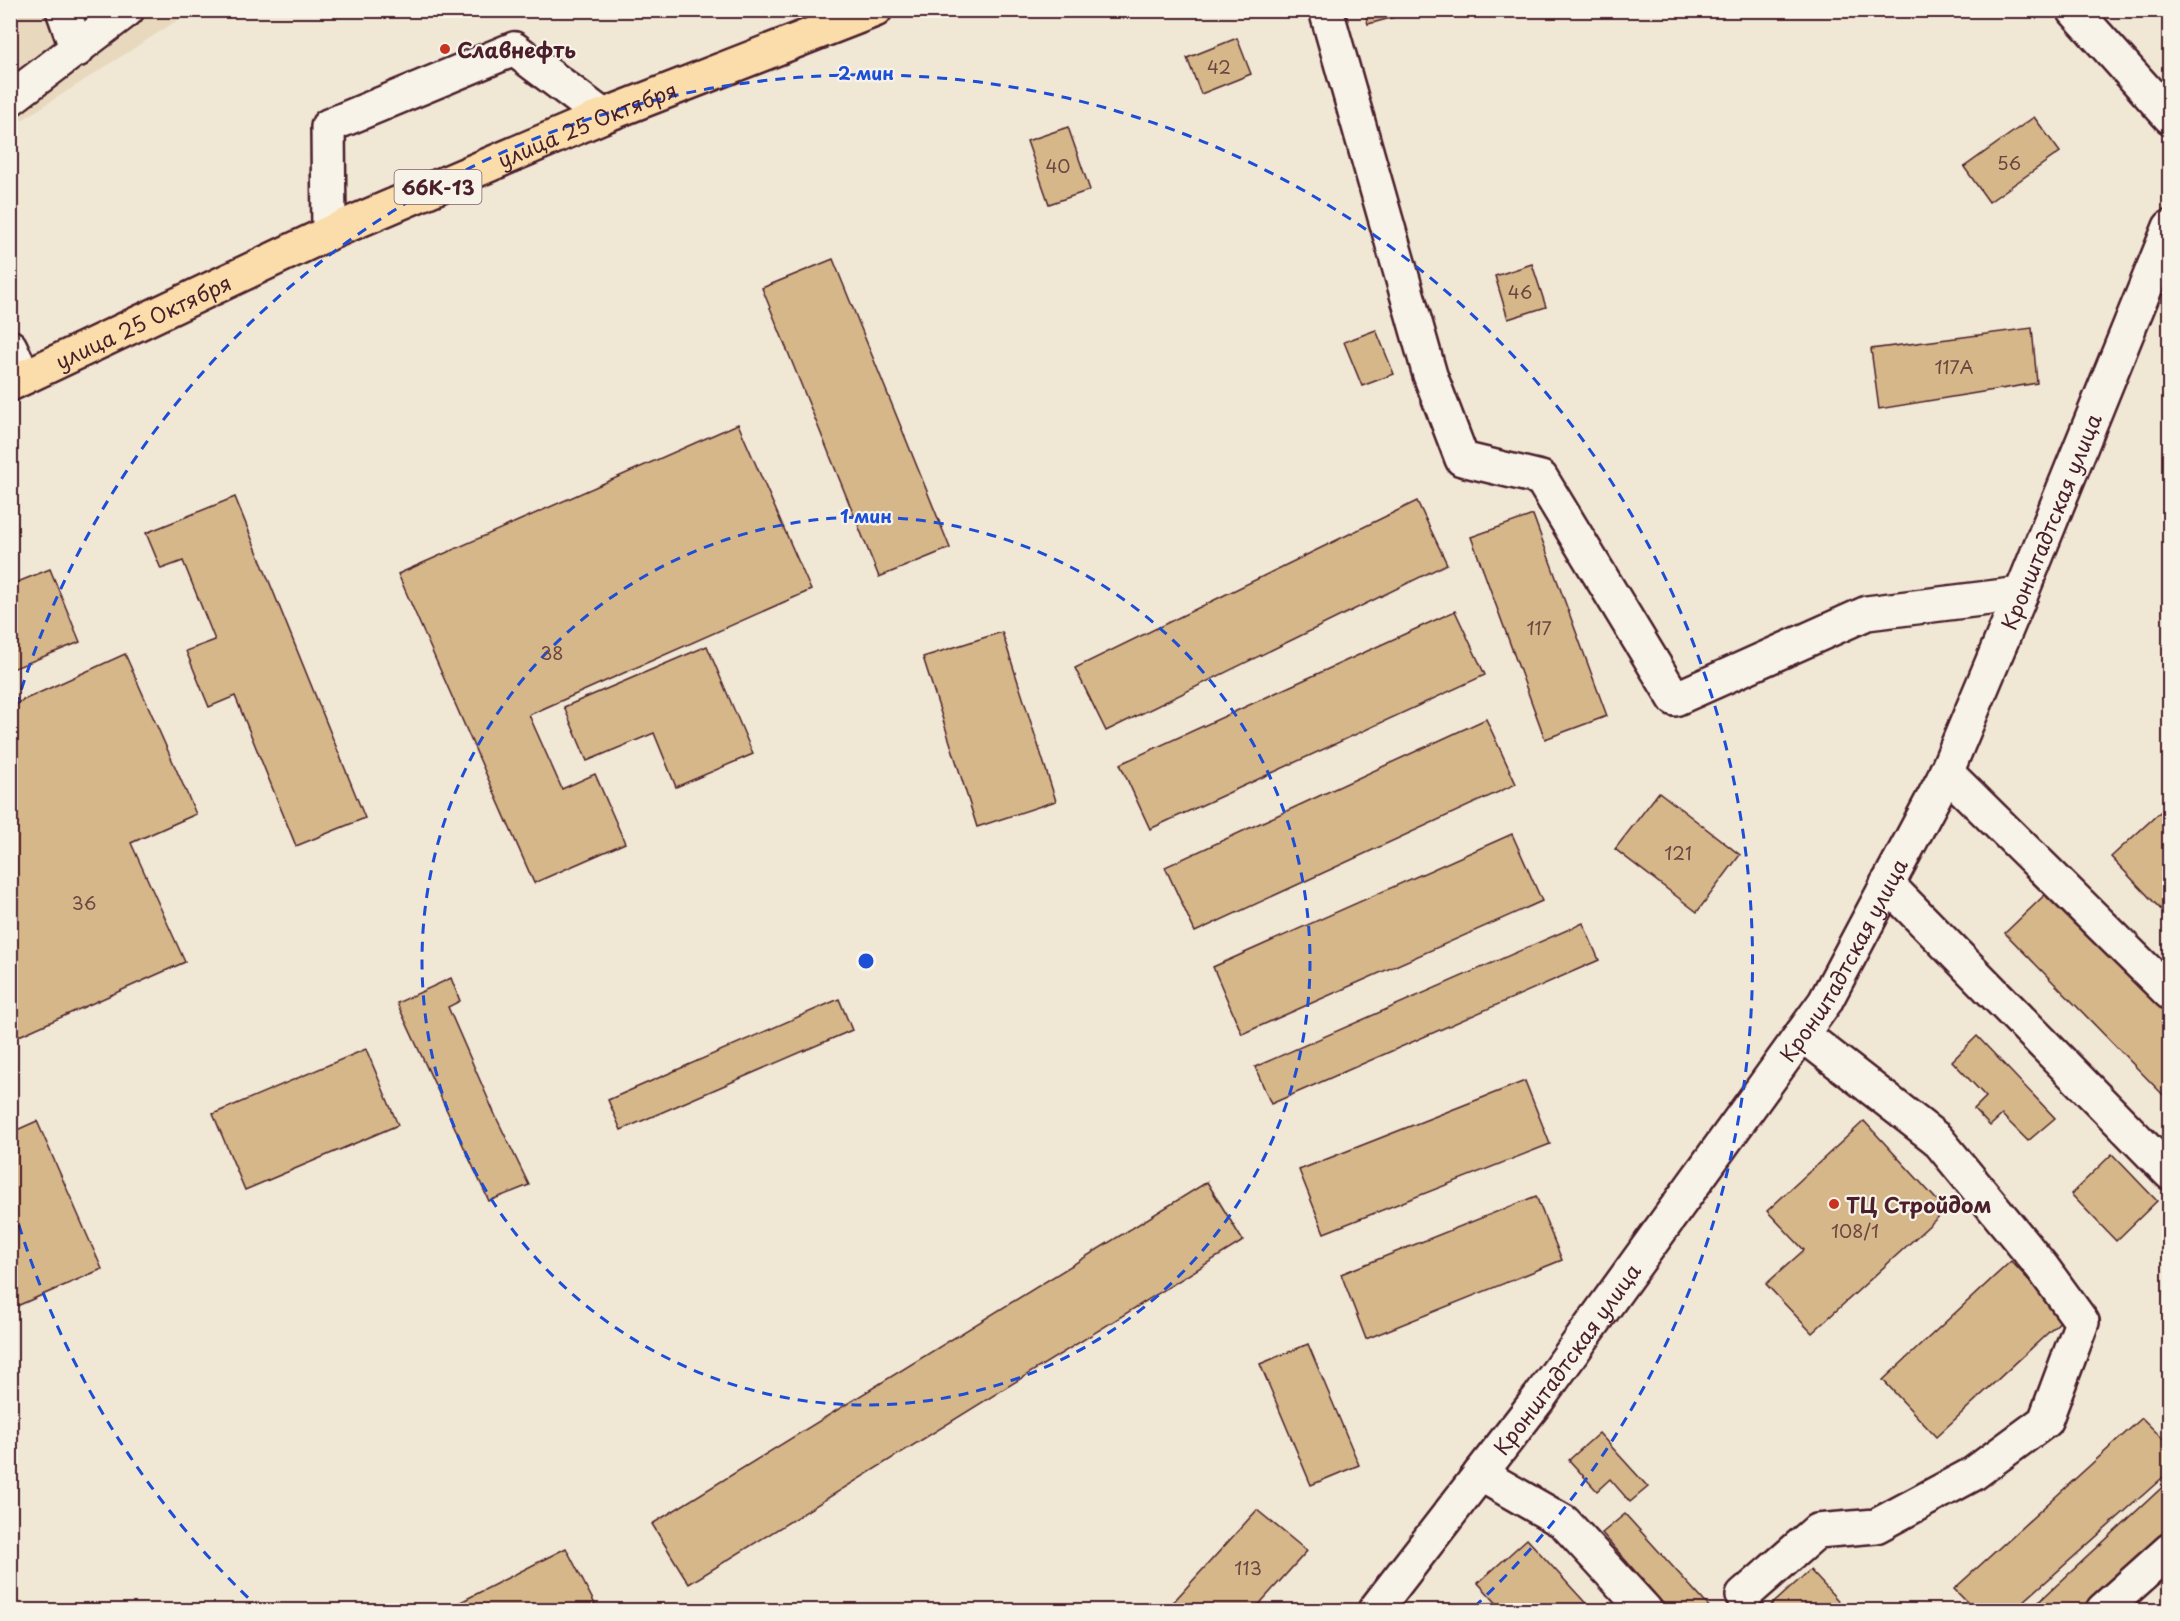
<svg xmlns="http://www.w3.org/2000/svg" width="2180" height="1621" viewBox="0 0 2180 1621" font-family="'Playpen Sans',sans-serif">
<rect width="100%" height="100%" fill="#f0e7d5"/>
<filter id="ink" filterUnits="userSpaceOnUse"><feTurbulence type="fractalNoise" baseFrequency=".0167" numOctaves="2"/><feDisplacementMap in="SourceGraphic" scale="12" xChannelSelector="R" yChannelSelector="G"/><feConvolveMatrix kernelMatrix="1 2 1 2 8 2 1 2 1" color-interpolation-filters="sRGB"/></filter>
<g filter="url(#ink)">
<!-- built -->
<path fill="#e8d9be" d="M11,11H192L11,127Z"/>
<!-- building -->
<g fill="#d5b789" stroke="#4a1f2b" stroke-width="1.5">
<path d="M1364,10H1421L1368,24Z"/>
<path d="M1237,38L1251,74L1201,94L1187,58Z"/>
<path d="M2034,117L2060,152L1989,202L1964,167Z"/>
<path d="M1068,127L1090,190L1049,204L1027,141Z"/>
<path d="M833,259L950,548L879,577L762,288Z"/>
<path d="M1532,264L1546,307L1508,319L1495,276Z"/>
<path d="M2032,328L2037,383L1879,409L1871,349Z"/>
<path d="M1376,330L1394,374L1362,386L1344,342Z"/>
<path d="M738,424L811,590L529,715L562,789L595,774L625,843L534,883L398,574Z"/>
<path d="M235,497L365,818L296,846L235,696L209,707L186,651L215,640L183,561L161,569L146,533Z"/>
<path d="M1417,501L1447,564L1106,731L1075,668Z"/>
<path d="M1533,515L1607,716L1545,739L1471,537Z"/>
<path d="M50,569L80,642L10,670V585Z"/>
<path d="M1455,611L1485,675L1150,829L1120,764Z"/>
<path d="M1002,632L1056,801L977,827L923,657Z"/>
<path d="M707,646L753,754L676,787L654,733L587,761L564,707Z"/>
<path d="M125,654L196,814L131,843L185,962L10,1040V706Z"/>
<path d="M1486,719L1516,784L1195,932L1165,867Z"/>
<path d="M1659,792L1740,855L1697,912L1615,849Z"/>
<path d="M2170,803V919L2111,857Z"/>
<path d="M1512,834L1542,901L1242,1034L1213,967Z"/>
<path d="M2054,886L2170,1006V1102L2005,933Z"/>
<path d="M1583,923L1599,960L1271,1104L1255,1067Z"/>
<path d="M451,978L460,1001L448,1007L496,1117L529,1185L489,1201L397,1003Z"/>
<path d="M839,999L852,1030L621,1130L608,1100Z"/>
<path d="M1977,1036L2055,1118L2028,1141L2002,1115L1990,1126L1974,1109L1986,1097L1952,1061Z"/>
<path d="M366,1049L398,1125L245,1190L213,1114Z"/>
<path d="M1525,1081L1550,1144L1324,1233L1299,1170Z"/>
<path d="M37,1121L102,1269L10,1309V1133Z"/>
<path d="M1864,1121L1946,1210L1812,1333L1766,1284L1804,1250L1767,1211Z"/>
<path d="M2112,1154L2157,1201L2116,1241L2071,1194Z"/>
<path d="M1207,1182L1243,1241L689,1584L652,1524Z"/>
<path d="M1536,1196L1562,1260L1366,1339L1341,1274Z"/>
<path d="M2011,1261L2064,1318L1936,1437L1883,1380Z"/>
<path d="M1308,1344L1359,1465L1311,1485L1260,1364Z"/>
<path d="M2142,1418L2170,1446V1471L2014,1610H1975L1954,1589Z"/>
<path d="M1599,1433L1648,1487L1630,1502L1610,1479L1597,1491L1569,1460Z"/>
<path d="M2170,1480V1530L2081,1610H2030Z"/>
<path d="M1257,1510L1307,1551L1254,1610H1166Z"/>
<path d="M1625,1514L1712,1610H1670L1660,1600L1602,1533Z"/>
<path d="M1527,1539L1592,1610H1503L1478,1583Z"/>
<path d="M566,1548L598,1610H445Z"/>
<path d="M1810,1570L1847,1610H1766Z"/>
</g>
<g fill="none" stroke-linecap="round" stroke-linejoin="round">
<defs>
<g id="minor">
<path d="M63,10L77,50"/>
<path d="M1326,10L1430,375L1462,459L1541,478L1675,699L1867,613L2021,594"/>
<path d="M2074,10L2170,117"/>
<path d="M10,99L127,10"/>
<path d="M329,233L328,126L514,49L603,116"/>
<path d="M10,347L24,377"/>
<path d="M1946,772L2170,993"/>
<path d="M1887,884L2170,1173"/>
<path d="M1480,1474L1564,1522L1645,1610"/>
<path d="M1743,1596L1817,1531L1876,1526L1973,1474L2045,1421L2082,1322L2042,1267L1937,1139L1802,1034"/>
<path id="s1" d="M1375,1610L1539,1398L1825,1002L1943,780L2021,594L2170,227"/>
<path d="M2103,1610L2170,1550"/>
</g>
<g id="major">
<path id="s2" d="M10,384L329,233L603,116L875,10"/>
</g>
</defs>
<!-- minor casing -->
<use href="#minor" stroke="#4a1f2b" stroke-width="38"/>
<!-- major casing -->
<use href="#major" stroke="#4a1f2b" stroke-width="38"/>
<!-- minor -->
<use href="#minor" stroke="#f7f3e8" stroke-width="33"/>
<!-- major -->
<use href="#major" stroke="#fbddab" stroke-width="33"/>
</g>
</g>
<!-- distance rings -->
<g fill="none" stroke="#1d4ed8" stroke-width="3" stroke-dasharray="10 8">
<circle cx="866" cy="961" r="444"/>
<path d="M261 1610A887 887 0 0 1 11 1198M11 724A887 887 0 1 1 1471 1610"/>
</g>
<!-- markers -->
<g fill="#c8321e" stroke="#f7f3e8" stroke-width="2">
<circle cx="445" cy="49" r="6"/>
<circle cx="1834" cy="1204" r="6"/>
</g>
<g text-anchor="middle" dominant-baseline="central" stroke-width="4.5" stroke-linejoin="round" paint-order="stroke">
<!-- number labels -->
<g font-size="18" fill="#6d4542">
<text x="1219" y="66">42</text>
<text x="2009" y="162">56</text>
<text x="1058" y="165">40</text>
<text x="1520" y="291">46</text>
<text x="1954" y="366">117А</text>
<text x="1539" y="627">117</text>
<text x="552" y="652">38</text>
<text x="1678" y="852">121</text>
<text x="84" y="902">36</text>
<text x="1855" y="1230">108/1</text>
<text x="1248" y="1567">113</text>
</g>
<!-- shield labels -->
<rect fill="#f7f3e8" stroke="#7e5f64" stroke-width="1.5" x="394.5" y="170" width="87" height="34" rx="4.5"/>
<g font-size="20" font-weight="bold" fill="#4a1f2b">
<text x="438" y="187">66К-13</text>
</g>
<!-- poi labels -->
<g font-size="21" font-weight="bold" fill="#4a1f2b" stroke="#f7f3e8" text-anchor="start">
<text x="457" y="49">Славнефть</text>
<text x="1846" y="1204">ТЦ Стройдом</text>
</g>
<!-- street labels -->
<g font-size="21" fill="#4a1f2b" stroke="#f7f3e8">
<text stroke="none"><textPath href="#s2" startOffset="633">улица 25 Октября</textPath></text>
<text stroke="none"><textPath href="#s2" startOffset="147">улица 25 Октября</textPath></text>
<text stroke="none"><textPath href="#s1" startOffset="1288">Кронштадтская улица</textPath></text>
<text stroke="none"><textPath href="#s1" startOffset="802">Кронштадтская улица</textPath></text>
<text stroke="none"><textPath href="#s1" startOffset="316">Кронштадтская улица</textPath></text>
</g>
</g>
<circle cx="866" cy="961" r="9" fill="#1d4ed8" stroke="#f7f3e8" stroke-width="3"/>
<g font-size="18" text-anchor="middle" font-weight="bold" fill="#1d4ed8" stroke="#f7f3e8" stroke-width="4.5" stroke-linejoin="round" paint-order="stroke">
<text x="866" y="80">2 мин</text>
<text x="866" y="523">1 мин</text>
</g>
<!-- margin -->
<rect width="2180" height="1621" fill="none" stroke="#f7f3e8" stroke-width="36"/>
<rect x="18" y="18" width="2144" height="1585" fill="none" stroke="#4a1f2b" stroke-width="2" filter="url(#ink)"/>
</svg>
